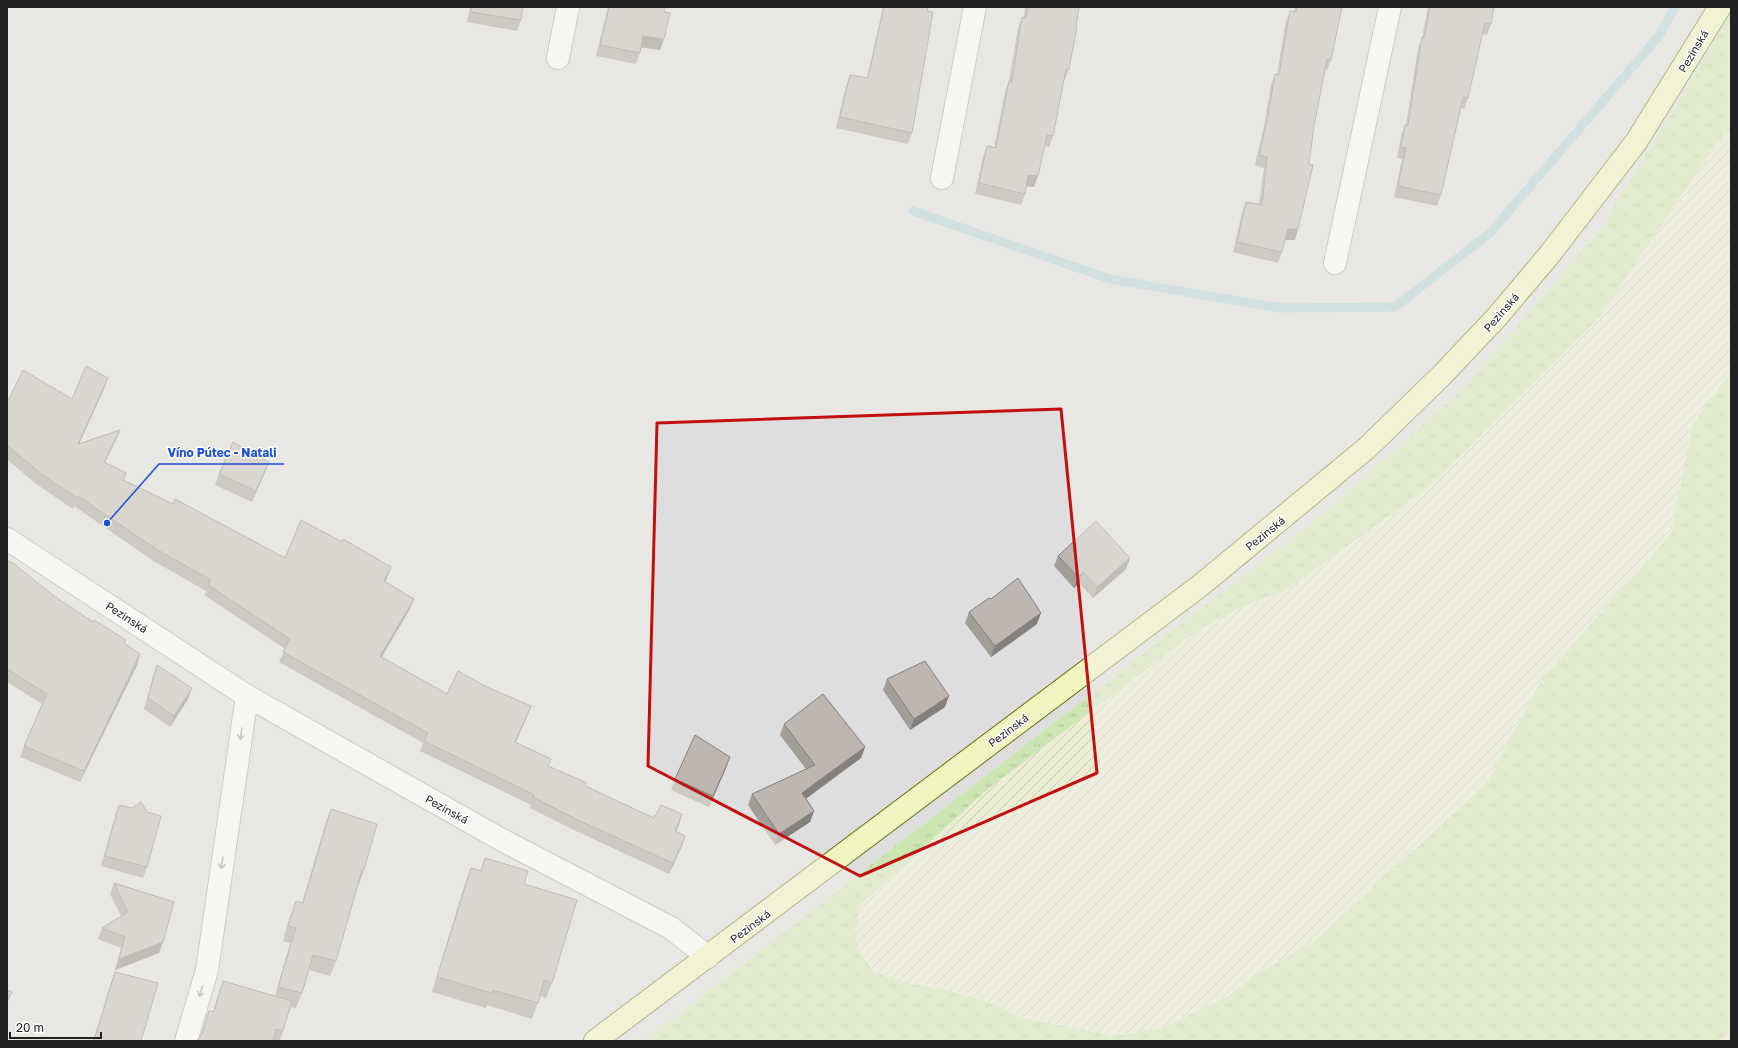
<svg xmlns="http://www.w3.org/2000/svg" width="1738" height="1048" viewBox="0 0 1738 1048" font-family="'Golos Text',sans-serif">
<defs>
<pattern id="farmland-furrows" width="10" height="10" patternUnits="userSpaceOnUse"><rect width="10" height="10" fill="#ecedd5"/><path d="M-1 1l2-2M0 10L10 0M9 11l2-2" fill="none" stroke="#cacbb7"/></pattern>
<pattern id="grass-tufts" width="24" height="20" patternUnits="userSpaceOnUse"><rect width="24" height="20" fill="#cce6b3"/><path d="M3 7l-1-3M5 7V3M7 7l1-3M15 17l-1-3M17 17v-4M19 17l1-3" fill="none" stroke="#afc59a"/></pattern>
</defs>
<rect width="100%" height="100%" fill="#f0eee8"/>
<!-- residential -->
<path fill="#dfdede" d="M7,7H1731V17L1599,231L1464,388L1323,514L644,1041H7Z"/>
<!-- farmland -->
<g fill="url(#farmland-furrows)">
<path d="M1731,129V372L1693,424L1671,534L1542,679L1486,784L1312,943L1260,972L1227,997L1160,1029L1113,1036L1019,1017L994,1004L950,991L902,982L874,972L859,952L855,932L861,904L988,789L1201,628L1240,608L1286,590L1426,489L1597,320L1723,134Z"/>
<path d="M1731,1025V1041H1721Z"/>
</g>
<!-- grass -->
<path fill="url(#grass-tufts)" d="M1731,10V129L1723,134L1597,320L1426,489L1286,590L1240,608L1201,628L988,789L861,904L855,932L859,952L874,972L902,982L950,991L994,1004L1019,1017L1113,1036L1160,1029L1227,997L1260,972L1312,943L1486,784L1542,679L1671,534L1693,424L1731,372V1025L1721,1041H644L1323,514L1464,388L1599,231L1697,72Z"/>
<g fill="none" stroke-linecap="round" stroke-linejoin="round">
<!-- stream -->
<path stroke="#acd0da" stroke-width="9" d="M913,211L1110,279L1281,308L1395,307L1490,233L1659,36L1675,7"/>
<defs>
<g id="minor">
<path d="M558,58L568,7"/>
<path d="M942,178L975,7"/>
<path d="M1335,263L1390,7"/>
<path d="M7,539L247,696L502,840L671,928L708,957"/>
<path d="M186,1041L207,970L247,696"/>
</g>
<path id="secondary" d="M595,1041L1201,585L1368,447L1443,374L1496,318L1550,254L1636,142L1720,7"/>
</defs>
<!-- minor casing -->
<use href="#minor" stroke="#a2a2a2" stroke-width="24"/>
<!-- secondary casing -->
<use href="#secondary" stroke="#67720e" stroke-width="24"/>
<!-- minor -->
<use href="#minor" stroke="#fff" stroke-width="22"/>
<!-- secondary -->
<use href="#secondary" stroke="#f3f5c1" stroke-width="22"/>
</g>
<!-- wall -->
<g fill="#a39d98">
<path d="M470,7H523L521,20L517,31L467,22Z"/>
<path d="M608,7H665L664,12V39L660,50L641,47L640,53L636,64L596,56Z"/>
<path d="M883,7H928L912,133L908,144L836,128L846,86L850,75L867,78Z"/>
<path d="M1025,7H1079L1069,69L1065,80H1064L1053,136L1049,147L1045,146L1034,187L1026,186L1025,194L1021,205L975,194L983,157L987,146L994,148L1005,92L1009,81L1018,28L1022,17L1024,18Z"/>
<path d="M1295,7H1342L1331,60L1327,70H1325L1314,126L1295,240H1285L1282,252L1278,263L1233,252L1242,212L1246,202L1259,204L1264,168L1255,165L1264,126L1271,85L1275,74H1277L1286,21L1290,11H1294Z"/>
<path d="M1428,7H1494L1491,24L1487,35L1482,34L1468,98L1464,109L1461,108L1441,195L1437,206L1394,197L1402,159L1397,158L1401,136L1405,125H1406L1418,48L1422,38Z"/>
<path d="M104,389L79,444L120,430L116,440L105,462L123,480L285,558L387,578L386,582L410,609L382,657L447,694L527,717L516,742L549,766L586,786L654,818L679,825L676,831L685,836L682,846L669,874L578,832L530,808L531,805L420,751L423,743L279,662L285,649L204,595L206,591L152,560L74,506L73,509L36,484L7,459V403L72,399Z"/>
<path d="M269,462L265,472L252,502L215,485L219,474Z"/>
<path d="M1058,556L1130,558L1126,569L1093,598L1079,583L1074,588L1054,566Z"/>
<path d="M7,560L54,596L140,654L137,665L80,782L20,757L24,746L42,704L7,682Z"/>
<path d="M991,599L1037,624L991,657L965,623L969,612Z"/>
<path d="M157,665L192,688L188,699L170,727L144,709L153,676Z"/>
<path d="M887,679L945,707L910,730L883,690Z"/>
<path d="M784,724L865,747L861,758L806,799L814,811L810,822L775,845L748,805L752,794L806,769L780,735Z"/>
<path d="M730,757L726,768L709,807L671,790L675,779Z"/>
<path d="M119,805L147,867L143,878L101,866L115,816Z"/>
<path d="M331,809L364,870L359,885H358L336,961L330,976L309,970L302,993L296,1008L290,1007L283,1031L280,1041L199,1039L200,1036L209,1011L213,1012L219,992L223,981L275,996L290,943L283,941L290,916L296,901L302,903L325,825Z"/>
<path d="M485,858L524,884L552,983L546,998L540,996L532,1019L487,1005L486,1008L432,992L465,883L471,868L480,871Z"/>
<path d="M114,883L163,942L159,953L115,970L121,948L98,939L102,928L121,916L110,894Z"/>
<path d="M115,972L141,1041H93L111,983Z"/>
</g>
<!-- shaded-wall -->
<g fill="#85807c">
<path d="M643,36L664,39L660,50L639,47Z"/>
<path d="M1028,175L1038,176L1034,187L1024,186Z"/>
<path d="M1288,229H1298L1295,240H1284Z"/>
<path d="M108,378L104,389L74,455L78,444Z"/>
<path d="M120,430L116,440L100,472L104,462Z"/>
<path d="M269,462L265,472L252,502L256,491Z"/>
<path d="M1130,558L1126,569L1093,598L1097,587Z"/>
<path d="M391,567L387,578L380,591L384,581Z"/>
<path d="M1083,572L1079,583L1074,588L1078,577Z"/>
<path d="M414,599L410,609L376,666L380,656Z"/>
<path d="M1041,613L1037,624L991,657L995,646Z"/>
<path d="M140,654L137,665L80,782L84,771Z"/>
<path d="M192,688L188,699L170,727L174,716Z"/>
<path d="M949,696L945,707L910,730L914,719Z"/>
<path d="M531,706L527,717L511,753L515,742Z"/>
<path d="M865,747L861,758L798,804L802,793Z"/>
<path d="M730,757L726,768L709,807L713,796Z"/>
<path d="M814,811L810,822L775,845L779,834Z"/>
<path d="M682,814L679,825L671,842L675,831Z"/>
<path d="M685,836L682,846L669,874L673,863Z"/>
<path d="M163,942L159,953L115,970L119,959Z"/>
</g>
<!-- building -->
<g fill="#beb7b1" stroke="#85807c">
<path d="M472,7H523L521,20L471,12Z"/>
<path d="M609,7H665L664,12L670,13L664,39L643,36L640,53L600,45Z"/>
<path d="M884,7H928L927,11L933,12L912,133L840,117L850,75L868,78Z"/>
<path d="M1028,7H1079L1076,27H1077L1069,69H1066L1053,136L1047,135L1038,176L1028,175L1025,194L979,183L987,146L996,148L1009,81L1012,82L1022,17L1026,18Z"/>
<path d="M1297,7H1342L1331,60L1327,59L1314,126L1309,164L1313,165L1298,229H1288L1282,252L1237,242L1246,202L1262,205L1267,157L1259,155L1268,116L1275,74L1279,75L1290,11L1296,12Z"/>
<path d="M1430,7H1494L1491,24L1485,23L1468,98L1463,97L1441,195L1398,186L1406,148L1401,147L1405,125H1408L1422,37L1424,38Z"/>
<path d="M86,366L108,378L78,444L120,430L104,462L126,473L123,480L173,504L175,499L285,558L301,520L342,542L343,539L391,567L384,581L414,599L380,656L447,694L458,671L487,687L531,706L515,742L551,759L548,766L587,783L585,786L654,818L661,805L682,814L675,831L685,836L673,863L582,822L533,797L535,795L424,741L428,733L283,652L290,639L208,585L211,580L156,549L78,496L77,498L40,473L7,445V403L23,370L72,399Z"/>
<path d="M233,442L269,462L256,491L219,474Z"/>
<path d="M1096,521L1130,558L1097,587L1083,572L1078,577L1058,556Z"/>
<path d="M7,560L13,563L54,596L93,622L94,620L126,640L124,643L140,654L84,771L24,746L47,694L7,669Z"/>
<path d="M1018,578L1041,613L995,646L969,612L989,598L991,599Z"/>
<path d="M925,661L949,696L914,719L887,679Z"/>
<path d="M157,665L192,688L174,716L148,698Z"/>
<path d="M823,694L865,747L802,793L814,811L779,834L752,794L815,765L784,724Z"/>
<path d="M695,735L730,757L713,796L675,779Z"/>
<path d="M141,802L147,812L161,816L147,867L105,856L119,805L132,808Z"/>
<path d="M331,809L377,824L364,870H362L336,961L313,955L302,993L278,987L296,928L288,926L296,901L303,903Z"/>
<path d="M485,858L528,871L524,884L577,900L552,983L544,980L538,1003L493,990L492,993L437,977L471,868L481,871Z"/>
<path d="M114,883L174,902L163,942L119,959L125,937L102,928L128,912Z"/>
<path d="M115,972L158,983L141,1041H94Z"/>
<path d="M223,981L292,1001L283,1031L276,1029L273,1041H195L199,1039L202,1034L209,1011L214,1012Z"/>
<path d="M7,990L12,992L7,1002Z"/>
</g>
<!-- one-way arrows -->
<defs><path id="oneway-shaft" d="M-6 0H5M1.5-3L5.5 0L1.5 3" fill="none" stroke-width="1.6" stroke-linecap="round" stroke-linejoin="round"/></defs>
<g stroke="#9b9b9b">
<use href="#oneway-shaft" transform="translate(241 734) rotate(99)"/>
<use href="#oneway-shaft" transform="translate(222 863) rotate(98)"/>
<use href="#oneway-shaft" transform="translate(201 991) rotate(107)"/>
</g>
<!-- marked area -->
<path d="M0 0H1738V1048H0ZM1061,409L1097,773L860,876L648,766L657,423Z" fill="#f0eee8" fill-opacity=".55" fill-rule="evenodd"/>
<path fill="none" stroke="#c21011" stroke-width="3" stroke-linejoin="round" d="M1061,409L1097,773L860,876L648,766L657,423Z"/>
<g text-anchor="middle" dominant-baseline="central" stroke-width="3" stroke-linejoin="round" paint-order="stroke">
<!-- street labels -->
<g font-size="11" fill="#212121" stroke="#fff">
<text transform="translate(1693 51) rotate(-59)">Pezinská</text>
<text transform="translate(1501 312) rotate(-49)">Pezinská</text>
<text transform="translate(1265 533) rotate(-39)">Pezinská</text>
<text transform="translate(127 617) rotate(33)">Pezinská</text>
<text transform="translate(1008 730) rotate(-37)">Pezinská</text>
<text transform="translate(447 809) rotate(29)">Pezinská</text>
<text transform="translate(750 926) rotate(-37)">Pezinská</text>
</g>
</g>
<!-- callouts -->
<path fill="none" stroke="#1d4ed8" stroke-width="1.5" d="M107 523L159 464H284"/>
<circle fill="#1d4ed8" stroke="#fff" stroke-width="1.5" cx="107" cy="523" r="4"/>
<g font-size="12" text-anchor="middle" font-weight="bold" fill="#1d4ed8" stroke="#fff" stroke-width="3" stroke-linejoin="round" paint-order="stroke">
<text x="222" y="457">Víno Pútec - Natali</text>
</g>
<!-- border -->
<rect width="1738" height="1048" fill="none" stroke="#212121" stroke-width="16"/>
<!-- scale -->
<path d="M10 1032v6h91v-6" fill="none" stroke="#212121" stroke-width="2"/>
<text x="16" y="1032" font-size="12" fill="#212121" stroke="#ffffff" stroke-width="3" paint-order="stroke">20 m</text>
</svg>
